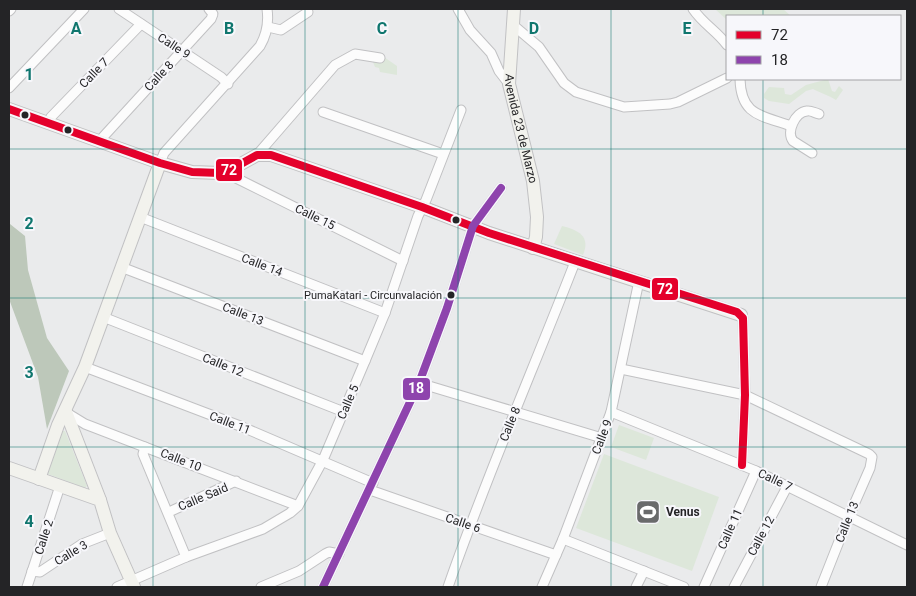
<svg xmlns="http://www.w3.org/2000/svg" width="916" height="596" viewBox="0 0 916 596" font-family="Roboto,sans-serif">
<rect width="100%" height="100%" fill="#eaebec"/>
<!-- green -->
<g fill="#dde7da">
<path d="M715,9H783L791,16H727V20Z"/>
<path d="M381,55L397,66V75L380,72L379,68L375,67L373,62Z"/>
<path d="M828,79L832,91L835,92L839,86L843,90L836,100C828,95 821,93 813,89L806,91L789,104L769,101L764,98V94L769,87L784,88L785,94L791,95L806,85Z"/>
<path d="M562,226C578,230 591,236 583,255L554,244Z"/>
<path d="M619,425L654,438L646,460L611,447Z"/>
<path d="M61,431H65L87,486L85,488L48,474L46,471Z"/>
<path d="M604,454L719,497L692,571L576,528Z"/>
</g>
<!-- forest -->
<path fill="#bdc8ba" d="M9,212L10,224L25,236L28,270L47,338L69,371L47,429L38,377L9,299Z"/>
<g fill="none" stroke-linecap="round" stroke-linejoin="round">
<defs>
<g id="street">
<path d="M119,9L221,77L228,84"/>
<path d="M458,9L470,30L491,53L499,71L509,84"/>
<path d="M693,9C703,24 717,31 727,45"/>
<path d="M9,11L11,9"/>
<path d="M513,25L539,47L564,83L576,92L624,107L670,104L678,102L727,78"/>
<path d="M268,27L281,30L308,12"/>
<path d="M740,79C741,116 761,115 791,126"/>
<path d="M9,88L84,9"/>
<path d="M323,112L443,154"/>
<path d="M48,123L51,117L141,24"/>
<path d="M101,142L103,137L211,19L213,14L209,9"/>
<path d="M812,153L793,141C786,132 795,112 807,111C810,110 815,113 819,114"/>
<path d="M257,155L335,65L355,54L380,58"/>
<path d="M160,163L164,153L260,46C267,34 269,23 267,9"/>
<path d="M230,170L236,178L403,261"/>
<path d="M140,217L385,313"/>
<path d="M121,267L365,361"/>
<path d="M741,315L743,318L745,395L742,465"/>
<path d="M103,317L344,412"/>
<path d="M85,367L240,426L373,483"/>
<path d="M621,369L745,395L869,454L872,457L870,468L849,516L821,587"/>
<path d="M419,383L602,438"/>
<path d="M611,412L756,471L907,545"/>
<path d="M67,413L85,424L298,506"/>
<path d="M145,447L143,454L186,557"/>
<path d="M370,490L556,555"/>
<path d="M169,512L236,481"/>
<path d="M563,539L684,587"/>
<path d="M32,571L40,572L82,544L110,533"/>
<path d="M27,587L60,486"/>
<path d="M117,587L186,557L263,529L290,513L298,506L323,460L365,361L385,313L418,216L426,200L461,110"/>
<path d="M261,587L299,571L325,554L329,552L339,554"/>
<path d="M323,587L419,383L447,308L473,226L501,188"/>
<path d="M448,587C486,477 533,370 575,262"/>
<path d="M542,587L563,539L611,412L639,281"/>
<path d="M636,587L644,571"/>
<path d="M704,587L756,471"/>
<path d="M734,587L788,485"/>
</g>
<g id="secondary">
<path id="s1" d="M514,9L509,84L533,181L537,217L536,237L533,248"/>
<path d="M9,109L160,163L192,172L220,173L230,170L257,155H271L422,207L489,233L741,315"/>
<path d="M66,412L100,500"/>
<path d="M9,468L100,500L110,533L134,587"/>
<path d="M39,479L58,425L85,367L160,163"/>
</g>
</defs>
<!-- street casing -->
<use href="#street" stroke="#c1c1c3" stroke-width="11"/>
<!-- secondary casing -->
<use href="#secondary" stroke="#c1c1c3" stroke-width="14"/>
<!-- street -->
<use href="#street" stroke="#fcfcfc" stroke-width="9"/>
<!-- secondary -->
<use href="#secondary" stroke="#f2f2ed" stroke-width="12"/>
<defs>
<path id="bus-1" d="M9,109L160,163L192,172L220,173L230,170L257,155H271L422,207L489,233L737,312L743,318L745,395L742,465"/>
<path id="bus-2" d="M323,587L419,383L447,308L473,226L501,188"/>
</defs>
<!-- bus-1 casing -->
<use href="#bus-1" stroke="#f7f7fb" stroke-width="11"/>
<!-- bus-2 casing -->
<use href="#bus-2" stroke="#f7f7fb" stroke-width="11"/>
<!-- bus-1 -->
<use href="#bus-1" stroke="#e4002b" stroke-width="8"/>
<!-- bus-2 -->
<use href="#bus-2" stroke="#8e44ad" stroke-width="8"/>
</g>
<!-- grid -->
<path fill="none" stroke="#0f766e" stroke-width="1" stroke-opacity="0.55" d="M153,9V587M305,9V587M458,9V587M611,9V587M763,9V16M763,79V587M9,149H907M9,298H907M9,447H907"/>
<!-- icons -->
<defs>
<symbol id="stadium-square" viewBox="-11 -11 22 22"><rect x="-9" y="-9" width="18" height="18" rx="4" fill="#696a6b" stroke="#f7f7fb"/><path d="M0-5a6.5 5 0 1 0 0 10a6.5 5 0 1 0 0-10ZM-3.5-1.8h7v3.6h-7Z" fill="#fff"/></symbol>
</defs>
<g fill-rule="evenodd">
<use href="#stadium-square" x="634" y="498" width="28" height="28"/>
</g>
<!-- markers -->
<g fill="#242426" stroke="#f7f7fb" stroke-width="2">
<circle cx="25" cy="115" r="4.5"/>
<circle cx="68" cy="130" r="4.5"/>
<circle cx="456" cy="220" r="4.5"/>
<circle cx="451" cy="295" r="4.5"/>
</g>
<g text-anchor="middle" dominant-baseline="central" stroke-width="4" stroke-linejoin="round" paint-order="stroke">
<!-- bus labels -->
<g font-size="11" fill="#242426" stroke="#f7f7fb" text-anchor="end">
<text x="442" y="295">PumaKatari - Circunvalación</text>
</g>
<!-- street labels -->
<g font-size="12" fill="#242426" stroke="#f7f7fb">
<text transform="translate(174 46) rotate(33)">Calle 9</text>
<text transform="translate(94 73) rotate(-46)">Calle 7</text>
<text transform="translate(159 76) rotate(-47)">Calle 8</text>
<text stroke="none"><textPath href="#s1" startOffset="121">Avenida 23 de Marzo</textPath></text>
<text transform="translate(315 217) rotate(26)">Calle 15</text>
<text transform="translate(262 265) rotate(21)">Calle 14</text>
<text transform="translate(243 314) rotate(21)">Calle 13</text>
<text transform="translate(223 365) rotate(22)">Calle 12</text>
<text transform="translate(348 402) rotate(-67)">Calle 5</text>
<text transform="translate(230 423) rotate(21)">Calle 11</text>
<text transform="translate(510 424) rotate(-68)">Calle 8</text>
<text transform="translate(602 437) rotate(-69)">Calle 9</text>
<text transform="translate(181 460) rotate(21)">Calle 10</text>
<text transform="translate(775 480) rotate(25)">Calle 7</text>
<text transform="translate(203 497) rotate(-23)">Calle Said</text>
<text transform="translate(847 522) rotate(-68)">Calle 13</text>
<text transform="translate(463 523) rotate(19)">Calle 6</text>
<text transform="translate(730 529) rotate(-66)">Calle 11</text>
<text transform="translate(761 536) rotate(-62)">Calle 12</text>
<text transform="translate(44 537) rotate(-72)">Calle 2</text>
<text transform="translate(71 553) rotate(-31)">Calle 3</text>
</g>
<!-- poi labels -->
<g font-size="12" font-weight="bold" fill="#242426" stroke="#f7f7fb" text-anchor="start">
<text x="666" y="512">Venus</text>
</g>
</g>
<g font-size="16" text-anchor="middle" font-weight="bold" fill="#0f766e" stroke="#f7f7fb" stroke-width="4" stroke-linejoin="round" paint-order="stroke">
<text x="76" y="34">A</text>
<text x="229" y="34">B</text>
<text x="382" y="34">C</text>
<text x="534" y="34">D</text>
<text x="687" y="34">E</text>
<text x="29" y="80">1</text>
<text x="29" y="229">2</text>
<text x="29" y="378">3</text>
<text x="29" y="527">4</text>
</g>
<g stroke="#f7f7fb" stroke-width="2">
<rect x="215" y="158" width="28" height="24" rx="5" fill="#e4002b"/>
<rect x="651" y="277" width="28" height="24" rx="5" fill="#e4002b"/>
<rect x="402" y="377" width="29" height="24" rx="5" fill="#8e44ad"/>
</g>
<g font-size="14" text-anchor="middle" font-weight="bold" fill="#fff">
<text x="229" y="175">72</text>
<text x="665" y="294">72</text>
<text x="416" y="393">18</text>
</g>
<!-- border -->
<rect width="916" height="596" fill="none" stroke="#242426" stroke-width="20"/>
<!-- legend -->
<rect x="726" y="15" width="175" height="65" fill="#f7f7fb" stroke="#a3a3a6"/>
<rect x="736" y="31" width="25" height="8" fill="#e4002b" stroke="#a3a3a6"/>
<text x="771" y="40" font-size="15" fill="#242426">72</text>
<rect x="736" y="56" width="25" height="8" fill="#8e44ad" stroke="#a3a3a6"/>
<text x="771" y="65" font-size="15" fill="#242426">18</text>
</svg>
